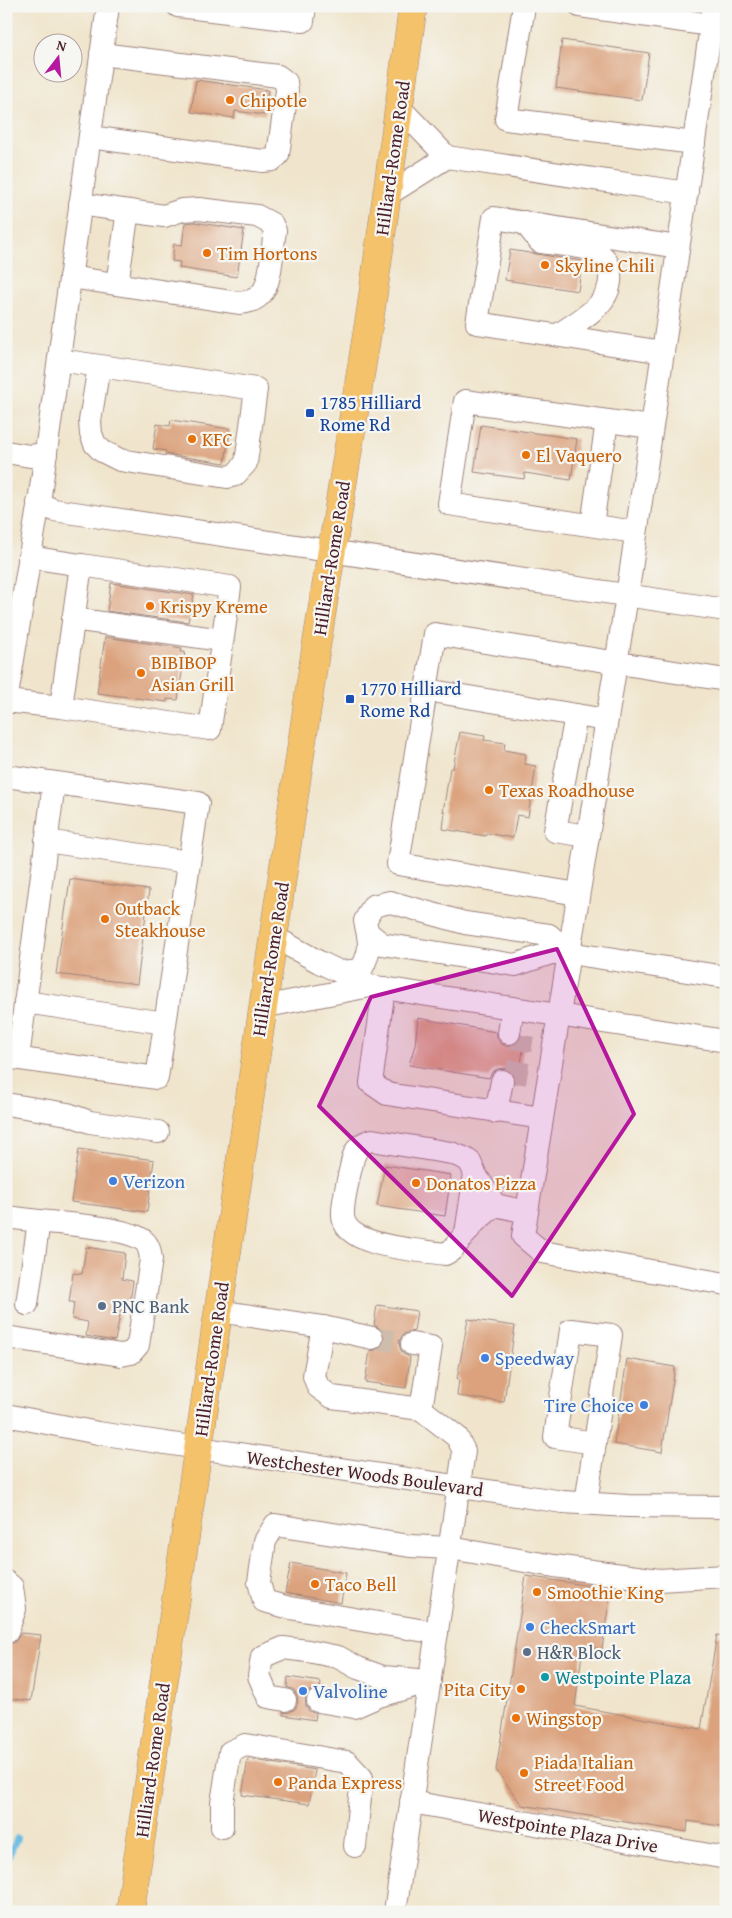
<svg xmlns="http://www.w3.org/2000/svg" width="732" height="1918" viewBox="0 0 732 1918" font-family="'Gentium Book Plus',serif">
<rect width="100%" height="100%" fill="#f6f6f2"/>
<filter id="ink" filterUnits="userSpaceOnUse"><feTurbulence type="fractalNoise" baseFrequency=".02" numOctaves="2"/><feDisplacementMap in="SourceGraphic" scale="10" xChannelSelector="R" yChannelSelector="G"/><feConvolveMatrix kernelMatrix="1 2 1 2 8 2 1 2 1" color-interpolation-filters="sRGB"/></filter>
<filter id="wash" filterUnits="userSpaceOnUse"><feTurbulence type="fractalNoise" baseFrequency=".0096" numOctaves="4" result="noise"/><feDisplacementMap in="SourceGraphic" scale="20" xChannelSelector="R" yChannelSelector="G"/><feGaussianBlur stdDeviation="1.12" result="paint"/><feColorMatrix in="noise" values="0 0 0 0 0 0 0 0 0 0 0 0 0 0 0 0 0 1.4 0 .05"/><feComposite in="paint" operator="in"/></filter>
<g filter="url(#wash)">
<rect width="100%" height="100%" fill="#f0e5cc"/>
<g fill="none" stroke-linecap="round" stroke-linejoin="round">
<!-- stream -->
<path stroke="#6abbe5" stroke-width="6" d="M6,1863L17,1838"/>
</g>
<g id="blocks">
<!-- building -->
<g fill="#dba27d">
<path d="M562,40L649,53L642,100L556,88Z"/>
<path d="M196,80L268,90L265,115L235,111L234,118L191,112Z"/>
<path d="M194,222L244,230L237,277L179,268L180,262L172,261L174,244L182,245L185,223Z"/>
<path d="M510,250L582,261L578,291L505,280Z"/>
<path d="M171,420L230,429L225,463L165,454L166,451L153,449L157,424L170,426Z"/>
<path d="M481,425L577,439L571,480L525,473L524,479L474,472Z"/>
<path d="M111,583L194,595L188,622L107,611Z"/>
<path d="M105,637L182,648L181,652H185L178,700L167,699V702L97,693Z"/>
<path d="M460,732L485,736L484,740L505,743L504,750L526,754L525,764L536,766L528,817L517,815L513,838L486,833V836L443,829L445,812H443L450,768H453Z"/>
<path d="M70,879L149,890L137,984L56,974Z"/>
<path d="M418,1018L496,1032L497,1037L500,1043L506,1046L514,1045L519,1042L522,1036L525,1037L518,1083H515L514,1076L511,1071L504,1068L497,1069L492,1072L489,1078L409,1065L415,1045Z"/>
<path d="M79,1149L154,1160L147,1212L71,1202Z"/>
<path d="M385,1165L451,1175L445,1216L377,1206Z"/>
<path d="M86,1247L125,1253L122,1279L133,1281L129,1310H121L115,1341L86,1336L88,1322L72,1319L74,1302H69L73,1273L82,1274Z"/>
<path d="M377,1305L417,1311L414,1331L408,1332L402,1335L399,1342L400,1348L403,1354L410,1357L406,1388L365,1382L370,1351L376,1350L381,1347L385,1340L384,1334L381,1329L374,1325Z"/>
<path d="M468,1319L515,1326L504,1402L457,1396L459,1379H457Z"/>
<path d="M627,1359L675,1367L662,1452L614,1444Z"/>
<path d="M291,1563L346,1573L341,1603L285,1593Z"/>
<path d="M526,1576L611,1589L602,1649L583,1647L575,1706L701,1729L717,1635L726,1636V1827L688,1821L687,1832L522,1805L496,1770Z"/>
<path d="M21,1633L41,1635L31,1701L6,1698V1645L15,1642Z"/>
<path d="M288,1677L321,1682L320,1688L313,1689L308,1692L305,1699L306,1706L309,1711L316,1714L315,1720L283,1715V1713L290,1712L295,1709L298,1702L297,1695L294,1690L287,1687Z"/>
<path d="M248,1759L315,1770L309,1804L242,1795Z"/>
</g>
</g>
</g>
<g filter="url(#ink)">
<use href="#blocks" fill-opacity="0" stroke="#9d827c" stroke-width="1"/>
<g fill="none" stroke-linecap="round" stroke-linejoin="round">
<!-- minor-tunnel -->
<g stroke="#cfbdac" stroke-width="22" stroke-dasharray="22 11" stroke-linecap="butt">
<path d="M515,1083L523,1035"/>
<path d="M372,1338L412,1344"/>
</g>
<defs>
<g id="minor">
<path d="M178,6L303,21L305,6"/>
<path d="M524,6L506,119L694,143"/>
<path d="M580,6L711,25"/>
<path d="M714,6L627,596L523,1236L542,1252L726,1284"/>
<path d="M399,107L447,157L687,193"/>
<path d="M90,137L263,161L272,160L278,155L287,91L286,82L278,76L101,54"/>
<path d="M387,195L447,157"/>
<path d="M524,222L540,242C553,244 587,246 597,252C606,257 609,264 610,274C613,305 579,320 558,335"/>
<path d="M70,277L239,303C247,302 255,301 261,294C272,283 272,247 275,231L272,224L257,216L199,209L182,210L164,216L80,204"/>
<path d="M117,284L128,211"/>
<path d="M663,352L477,323L494,218L678,247"/>
<path d="M59,360L256,389L246,463L235,475L227,477L120,460L102,451L95,444L91,434L90,421L99,366"/>
<path d="M6,452L30,456L46,454"/>
<path d="M38,503L54,510L726,610"/>
<path d="M592,525L607,421"/>
<path d="M635,532L449,504L465,401L651,427"/>
<path d="M29,557L81,565"/>
<path d="M81,565L230,587L210,729L61,707Z"/>
<path d="M73,619L222,640"/>
<path d="M426,690L606,720"/>
<path d="M6,701L61,707"/>
<path d="M6,702L40,495L108,6"/>
<path d="M576,715L555,831L588,836"/>
<path d="M6,776L198,803L157,1078L6,1057"/>
<path d="M46,841L189,862"/>
<path d="M578,894L398,864L435,634L726,680"/>
<path d="M368,933L382,944L515,965L551,953H569L726,977"/>
<path d="M274,937L319,962L370,986L726,1041"/>
<path d="M341,972L361,970C372,950 370,942 365,921L373,906L390,902L465,923L549,935L569,953"/>
<path d="M384,988L371,1083L387,1094L542,1118"/>
<path d="M25,1002L165,1023"/>
<path d="M262,1007L370,986"/>
<path d="M509,1033L513,1008"/>
<path d="M18,1058L54,783"/>
<path d="M6,1104L68,1114L90,1122L158,1132"/>
<path d="M496,1112L502,1081"/>
<path d="M495,1205L475,1222L452,1250L445,1254C422,1250 343,1248 343,1215C342,1201 350,1173 353,1158C357,1147 361,1143 372,1140L451,1153L464,1158L470,1162L475,1174L495,1205L527,1212"/>
<path d="M6,1217L39,1221L27,1304"/>
<path d="M466,1233L475,1174"/>
<path d="M218,1311L323,1327L372,1338"/>
<path d="M323,1327L314,1376L318,1387L332,1397L421,1409L457,1437L464,1451L395,1912"/>
<path d="M6,1337L121,1355L131,1353L138,1345L151,1259C150,1252 149,1245 144,1241C128,1227 61,1224 39,1221"/>
<path d="M412,1344L431,1347L421,1409"/>
<path d="M6,1415L98,1433L563,1502L628,1506L726,1507"/>
<path d="M586,1503L611,1335L571,1330L555,1437L595,1443"/>
<path d="M6,1582L12,1587L15,1609L7,1632"/>
<path d="M437,1633L290,1608L264,1601L259,1582L265,1541L275,1525L410,1546L450,1548L554,1566L659,1580L726,1576"/>
<path d="M285,1700L268,1697L259,1676L262,1657L283,1648L308,1651L338,1657L358,1668L383,1677L430,1681"/>
<path d="M318,1701L354,1707L379,1696L417,1685"/>
<path d="M411,1802L726,1858"/>
<path d="M222,1827V1803L230,1752L245,1745L347,1762L362,1778L355,1846"/>
</g>
<path id="major" d="M130,1912L315,654L371,309L413,6"/>
</defs>
<!-- minor casing -->
<use href="#minor" stroke="#9d827c" stroke-width="24"/>
<!-- major casing -->
<use href="#major" stroke="#9d827c" stroke-width="29"/>
<!-- minor -->
<use href="#minor" stroke="#fff" stroke-width="22"/>
<!-- major -->
<use href="#major" stroke="#f4c26a" stroke-width="28"/>
</g>
</g>
<!-- marked area -->
<path fill="#b5179e" fill-opacity="0.2" stroke="#b5179e" stroke-width="4" stroke-linejoin="round" d="M557,949L634,1114L512,1296L319,1106L371,997Z"/>
<!-- markers -->
<g fill="#e8710a" stroke="#f6f6f2" stroke-width="2">
<circle cx="230" cy="100" r="5"/>
<circle cx="207" cy="253" r="5"/>
<circle cx="545" cy="265" r="5"/>
<circle cx="192" cy="439" r="5"/>
<circle cx="526" cy="455" r="5"/>
<circle cx="150" cy="606" r="5"/>
<circle cx="141" cy="673" r="5"/>
<circle cx="489" cy="790" r="5"/>
<circle cx="105" cy="919" r="5"/>
<circle cx="416" cy="1183" r="5"/>
<circle cx="315" cy="1584" r="5"/>
<circle cx="537" cy="1592" r="5"/>
<circle cx="521" cy="1689" r="5"/>
<circle cx="516" cy="1718" r="5"/>
<circle cx="524" cy="1773" r="5"/>
<circle cx="278" cy="1782" r="5"/>
</g>
<g fill="#1a4fb4" stroke="#f6f6f2" stroke-width="2">
<rect x="305" y="408" width="10" height="10" rx="2.5"/>
<rect x="345" y="694" width="10" height="10" rx="2.5"/>
</g>
<g fill="#3f7fe0" stroke="#f6f6f2" stroke-width="2">
<circle cx="113" cy="1181" r="5"/>
<circle cx="485" cy="1358" r="5"/>
<circle cx="644" cy="1405" r="5"/>
<circle cx="530" cy="1627" r="5"/>
<circle cx="303" cy="1691" r="5"/>
</g>
<g fill="#5c6f8a" stroke="#f6f6f2" stroke-width="2">
<circle cx="102" cy="1306" r="5"/>
<circle cx="527" cy="1652" r="5"/>
</g>
<circle fill="#0f9aa8" stroke="#f6f6f2" stroke-width="2" cx="545" cy="1677" r="5"/>
<g text-anchor="middle" dominant-baseline="central" stroke-width="4.5" stroke-linejoin="round" paint-order="stroke">
<!-- food labels -->
<g font-size="19" fill="#c56008" stroke="#f6f6f2" text-anchor="start">
<text x="240" y="100">Chipotle</text>
<text x="217" y="253">Tim Hortons</text>
<text x="555" y="265">Skyline Chili</text>
<text x="202" y="439">KFC</text>
<text x="536" y="455">El Vaquero</text>
<text x="160" y="606">Krispy Kreme</text>
<text x="151" y="662">BIBIBOP<tspan x="151" dy="22">Asian Grill</tspan></text>
<text x="499" y="790">Texas Roadhouse</text>
<text x="115" y="908">Outback<tspan x="115" dy="22">Steakhouse</tspan></text>
<text x="426" y="1183">Donatos Pizza</text>
<text x="325" y="1584">Taco Bell</text>
<text x="547" y="1592">Smoothie King</text>
<text x="511" y="1689" text-anchor="end">Pita City</text>
<text x="526" y="1718">Wingstop</text>
<text x="534" y="1762">Piada Italian<tspan x="534" dy="22">Street Food</tspan></text>
<text x="288" y="1782">Panda Express</text>
</g>
<!-- street labels -->
<g font-size="19" fill="#4a1f2b" stroke="#f6f6f2">
<text transform="translate(392 158) rotate(-82)">Hilliard-Rome Road</text>
<text transform="translate(331 558) rotate(-81)">Hilliard-Rome Road</text>
<text transform="translate(270 959) rotate(-81)">Hilliard-Rome Road</text>
<text transform="translate(211 1359) rotate(-82)">Hilliard-Rome Road</text>
<text transform="translate(365 1473) rotate(8)">Westchester Woods Boulevard</text>
<text transform="translate(152 1760) rotate(-82)">Hilliard-Rome Road</text>
<text transform="translate(568 1830) rotate(10)">Westpointe Plaza Drive</text>
</g>
<!-- transit labels -->
<g font-size="19" fill="#164399" stroke="#f6f6f2" text-anchor="start">
<text x="320" y="402">1785 Hilliard<tspan x="320" dy="22">Rome Rd</tspan></text>
<text x="360" y="688">1770 Hilliard<tspan x="360" dy="22">Rome Rd</tspan></text>
</g>
<!-- shop labels -->
<g font-size="19" fill="#366cbe" stroke="#f6f6f2" text-anchor="start">
<text x="123" y="1181">Verizon</text>
<text x="495" y="1358">Speedway</text>
<text x="634" y="1405" text-anchor="end">Tire Choice</text>
<text x="540" y="1627">CheckSmart</text>
<text x="313" y="1691">Valvoline</text>
</g>
<!-- service labels -->
<g font-size="19" fill="#4e5e75" stroke="#f6f6f2" text-anchor="start">
<text x="112" y="1306">PNC Bank</text>
<text x="537" y="1652">H&amp;R Block</text>
</g>
<!-- culture labels -->
<g font-size="19" fill="#0d838f" stroke="#f6f6f2" text-anchor="start">
<text x="555" y="1677">Westpointe Plaza</text>
</g>
</g>
<!-- margin -->
<rect width="732" height="1918" fill="none" stroke="#f6f6f2" stroke-width="25"/>
<!-- north arrow -->
<g transform="translate(58 58) rotate(16)"><circle r="24" fill="#f6f6f2" stroke="#b1a0a2"/>
<path d="M0-4L9 19L0 12L-9 19Z" fill="#b5179e"/>
<text y="-8" font-size="14" font-weight="bold" text-anchor="middle" fill="#4a1f2b">N</text>
</g>
</svg>
